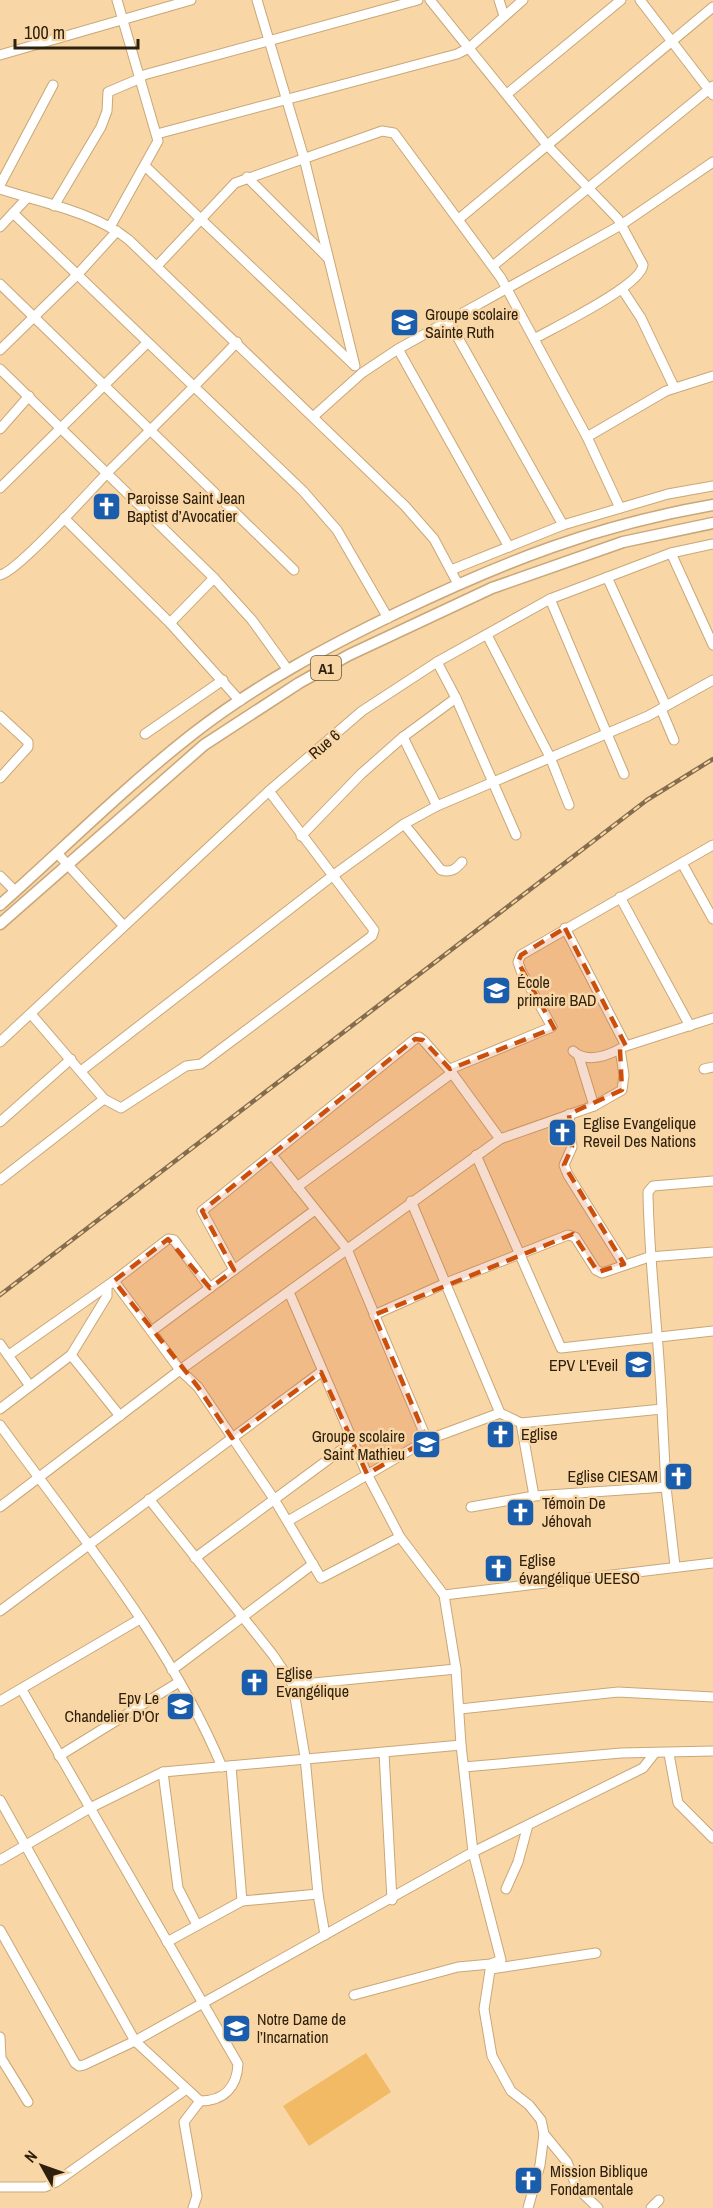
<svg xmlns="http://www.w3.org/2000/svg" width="713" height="2208" viewBox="0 0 713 2208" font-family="'Archivo Narrow',sans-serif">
<rect width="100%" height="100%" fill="#f9d6a5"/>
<!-- pitch -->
<path fill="#f2ba65" d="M366,2053L391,2092L309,2146L283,2106Z"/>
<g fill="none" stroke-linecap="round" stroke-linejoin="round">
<defs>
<g id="minor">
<path d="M257,0L304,158L355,366"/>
<path d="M430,0L547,145L618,219L643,265C641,286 555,327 534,339"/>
<path d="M499,0L504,16"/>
<path d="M640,0L713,95"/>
<path d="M0,55L191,0"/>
<path d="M140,76L418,0"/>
<path d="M507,94L621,0"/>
<path d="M157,134L457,54L469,48L523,0"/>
<path d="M145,166L354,365"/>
<path d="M247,177L328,258"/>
<path d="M0,185L53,85"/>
<path d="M0,189C43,203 94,212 129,240L405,506L434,539L458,584"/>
<path d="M54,206L101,127L107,111L108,92L141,78"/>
<path d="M13,213L303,491L337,530L388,618"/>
<path d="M460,218L713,7"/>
<path d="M0,227L27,198"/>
<path d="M110,227L158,141L117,0"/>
<path d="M494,265L713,86"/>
<path d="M157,266L235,183L382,131L394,133L501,278L587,437L620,508"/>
<path d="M0,284L294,570"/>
<path d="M622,289L641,318L674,387"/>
<path d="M448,320L563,525"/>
<path d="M398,349L509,547"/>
<path d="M0,350L78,274L117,231"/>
<path d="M0,369L214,578L252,620L288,670"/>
<path d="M314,416L362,373L398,349L621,225L713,162"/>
<path d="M0,429L29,396"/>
<path d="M587,437L666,391L713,376"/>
<path d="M0,488L147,343"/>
<path d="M64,518L170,623L240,701"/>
<path d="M671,553L713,645"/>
<path d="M451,570L563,525L668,494L713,486"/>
<path d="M0,575C17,572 91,490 108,472C151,429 195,387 237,342"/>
<path d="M607,577L666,706"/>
<path d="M550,599L624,774"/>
<path d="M170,623L214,578"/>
<path d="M487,635L550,757L569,805"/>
<path d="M437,662L456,698L516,835"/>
<path d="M661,709L674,740"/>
<path d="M0,716L28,742V747L0,778"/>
<path d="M145,734L223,680"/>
<path d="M437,806L403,737L456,698"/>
<path d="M404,824L441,870C451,873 456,869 462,862"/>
<path d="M301,836L361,774L403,737"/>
<path d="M57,853L123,925"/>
<path d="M683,865L713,919"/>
<path d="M0,876L15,891"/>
<path d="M620,897L690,1026"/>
<path d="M565,928L626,1046L713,1018"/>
<path d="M31,1014L104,1099L121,1108L186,1066L201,1064L372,936L374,930L269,791"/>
<path d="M0,1042L269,791L362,711L437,662L550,599L671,553L713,544"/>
<path d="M573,1051C587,1064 607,1056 622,1048"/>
<path d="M579,1057L594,1106"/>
<path d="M450,1069L552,1027L521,971L518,962L521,955L713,845"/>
<path d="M704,1069L713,1067"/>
<path d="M81,1071L331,877L404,824L437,806L648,716L713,680"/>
<path d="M452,1073L500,1139"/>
<path d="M569,1114L572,1147L564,1165L568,1175L624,1264"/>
<path d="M0,1122L71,1059"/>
<path d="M272,1155L347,1249L427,1440"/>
<path d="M476,1155L561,1348L713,1331"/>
<path d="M0,1180L104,1099"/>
<path d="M411,1201L500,1413L521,1423L662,1409C659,1336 649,1265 648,1192L653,1186L713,1181"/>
<path d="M234,1270L202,1211L415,1039L419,1037L423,1040L452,1073L297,1187"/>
<path d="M114,1281L168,1239L174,1240L210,1288"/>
<path d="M289,1292L367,1474L400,1537L444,1595L456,1669L461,1745L473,1852L501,1960L491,1964L458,1967L354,1995"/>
<path d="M374,1315L446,1283L568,1235L575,1237L596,1270L602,1273L649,1257L713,1252"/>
<path d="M153,1330L315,1210"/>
<path d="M0,1344L30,1386"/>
<path d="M9,1355L114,1281L180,1370L198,1387L274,1499L321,1578L400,1537"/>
<path d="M71,1355L120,1416"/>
<path d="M0,1409L71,1355L107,1296V1287"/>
<path d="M662,1409L666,1487L675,1566"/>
<path d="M521,1423L534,1496"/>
<path d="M0,1425C79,1534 170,1642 222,1767"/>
<path d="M149,1499L273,1655L293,1685"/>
<path d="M0,1507L180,1370L500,1139L594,1106L622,1090L624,1075L620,1049"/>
<path d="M471,1507L534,1496L666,1487"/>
<path d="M288,1521L427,1440L500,1413"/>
<path d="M195,1558L352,1442"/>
<path d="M444,1595L713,1563"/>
<path d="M0,1611L321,1372"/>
<path d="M172,1670L313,1564"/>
<path d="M0,1701L140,1619"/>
<path d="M460,1709L618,1692L713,1697"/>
<path d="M384,1753L392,1900"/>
<path d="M669,1754L678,1803L713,1838"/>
<path d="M59,1756L179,1682"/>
<path d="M231,1766L242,1901"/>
<path d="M464,1767L621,1753L713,1751"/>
<path d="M163,1772L178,1888L197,1925"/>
<path d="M0,1800L135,2041L200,2101C224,2101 237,2087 238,2064L22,1690"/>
<path d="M0,1860L90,1808L163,1772L461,1745"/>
<path d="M506,1889L518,1862L528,1825"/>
<path d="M0,1930L75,2063L79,2066L84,2065L135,2041L473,1852L643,1768L654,1754"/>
<path d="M325,1935L318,1894L305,1757L293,1685L456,1669"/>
<path d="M167,1942L242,1901L318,1894"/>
<path d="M491,1964L484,2009L492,2056L511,2091L529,2105L541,2120L544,2134L567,2162L577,2188L598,2208"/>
<path d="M491,1969L596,1953"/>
<path d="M0,2037L1,2058L28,2102"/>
<path d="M0,2187H45L56,2182L185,2090"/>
<path d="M193,2208L197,2196L184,2122L200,2101"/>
<path d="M528,2208L540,2165L544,2134"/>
<path d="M651,2208L659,2200"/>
</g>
<g id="major">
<path d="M0,905C64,848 126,786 194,733C257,684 328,646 401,611C506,561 597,525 713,505"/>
<path d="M0,924L204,745L299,683L349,655L492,588L623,542L713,523"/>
</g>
</defs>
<!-- minor casing -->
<use href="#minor" stroke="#c9a778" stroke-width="11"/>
<!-- major casing -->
<use href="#major" stroke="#c9a778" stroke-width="13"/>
<!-- minor -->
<use href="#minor" stroke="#fff" stroke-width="9"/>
<!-- major -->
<use href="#major" stroke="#fff" stroke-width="10"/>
<defs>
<path id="rail" d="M0,1295L647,800L713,759"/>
</defs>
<!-- rail casing -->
<use href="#rail" stroke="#846d4e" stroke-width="4.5"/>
<!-- rail -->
<use href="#rail" stroke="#f9d6a5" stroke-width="2" stroke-dasharray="7" stroke-linecap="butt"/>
</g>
<!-- marked area -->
<path fill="#cc500c" fill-opacity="0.2" stroke="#cc500c" stroke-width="4.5" stroke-dasharray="12 8" stroke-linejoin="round" d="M565,928L626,1046L620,1049L622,1090L569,1114L572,1147L564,1165L624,1264L598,1272L573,1234L374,1315L427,1440L367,1474L321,1372L232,1438L198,1387L114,1281L168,1239L210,1288L234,1270L202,1211L415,1039L423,1040L450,1069L554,1028L518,962L521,955Z"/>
<!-- icons -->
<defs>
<symbol id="school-square" viewBox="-11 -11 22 22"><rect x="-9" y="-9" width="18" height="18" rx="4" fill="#1a5dad" stroke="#f9d6a5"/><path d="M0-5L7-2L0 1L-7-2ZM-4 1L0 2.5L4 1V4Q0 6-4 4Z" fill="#fff"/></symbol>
<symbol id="church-square" viewBox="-11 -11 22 22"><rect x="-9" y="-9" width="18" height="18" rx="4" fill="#1a5dad" stroke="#f9d6a5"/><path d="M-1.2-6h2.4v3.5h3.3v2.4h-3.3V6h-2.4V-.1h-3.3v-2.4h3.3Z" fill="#fff"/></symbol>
</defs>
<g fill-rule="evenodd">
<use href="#school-square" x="388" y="306" width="33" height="33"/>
<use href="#church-square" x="90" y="490" width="33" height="33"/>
<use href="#school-square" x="480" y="974" width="33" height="33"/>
<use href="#church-square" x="546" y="1116" width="33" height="33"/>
<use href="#school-square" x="622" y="1348" width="33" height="33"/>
<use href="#church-square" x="484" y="1418" width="33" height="33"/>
<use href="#school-square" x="410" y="1428" width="33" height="33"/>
<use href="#church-square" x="662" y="1460" width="33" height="33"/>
<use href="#church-square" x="504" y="1496" width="33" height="33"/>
<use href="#church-square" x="482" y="1552" width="33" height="33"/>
<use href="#church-square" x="238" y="1666" width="33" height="33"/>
<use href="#school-square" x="164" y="1690" width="33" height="33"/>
<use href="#school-square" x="220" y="2012" width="33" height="33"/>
<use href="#church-square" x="512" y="2164" width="33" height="33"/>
</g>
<g text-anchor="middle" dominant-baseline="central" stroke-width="5" stroke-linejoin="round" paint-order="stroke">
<!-- shield labels -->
<rect fill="#f9d6a5" stroke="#6a573b" stroke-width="1.5" x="311" y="656" width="30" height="24" rx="4.5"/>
<g font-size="15" font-weight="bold" fill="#2d200d">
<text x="326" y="668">A1</text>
</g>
<!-- poi labels -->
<g font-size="16" fill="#2d200d" stroke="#f9d6a5" text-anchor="start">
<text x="425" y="314">Groupe scolaire<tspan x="425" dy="18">Sainte Ruth</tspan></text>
<text x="127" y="498">Paroisse Saint Jean<tspan x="127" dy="18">Baptist d’Avocatier</tspan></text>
<text x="517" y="982">École<tspan x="517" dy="18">primaire BAD</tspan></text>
<text x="583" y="1123">Eglise Evangelique<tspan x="583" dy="18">Reveil Des Nations</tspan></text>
<text x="618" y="1365" text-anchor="end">EPV L'Eveil</text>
<text x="521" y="1434">Eglise</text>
<text x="405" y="1436" text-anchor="end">Groupe scolaire<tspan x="405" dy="18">Saint Mathieu</tspan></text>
<text x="658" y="1476" text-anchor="end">Eglise CIESAM</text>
<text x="542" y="1503">Témoin De<tspan x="542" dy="18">Jéhovah</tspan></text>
<text x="519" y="1560">Eglise<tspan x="519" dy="18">évangélique UEESO</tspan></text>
<text x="276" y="1673">Eglise<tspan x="276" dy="18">Evangélique</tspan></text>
<text x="159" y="1698" text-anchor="end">Epv Le<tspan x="159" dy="18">Chandelier D'Or</tspan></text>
<text x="257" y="2019">Notre Dame de<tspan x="257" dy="18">l’Incarnation</tspan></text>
<text x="550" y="2171">Mission Biblique<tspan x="550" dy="18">Fondamentale</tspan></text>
</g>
<!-- street labels -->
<g font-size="16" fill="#2d200d" stroke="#f9d6a5">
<text transform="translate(324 744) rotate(-41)">Rue 6</text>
</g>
</g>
<!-- north arrow -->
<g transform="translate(42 2166) rotate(310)" stroke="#f9d6a5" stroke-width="4.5" paint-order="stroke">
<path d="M0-4.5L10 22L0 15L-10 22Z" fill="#2d200d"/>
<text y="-9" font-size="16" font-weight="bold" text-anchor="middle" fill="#2d200d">N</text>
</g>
<!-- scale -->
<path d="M15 39v9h123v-9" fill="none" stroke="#2d200d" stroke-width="3"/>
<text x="24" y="39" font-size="18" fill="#2d200d" stroke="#f9d6a5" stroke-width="4.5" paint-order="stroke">100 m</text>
</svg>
